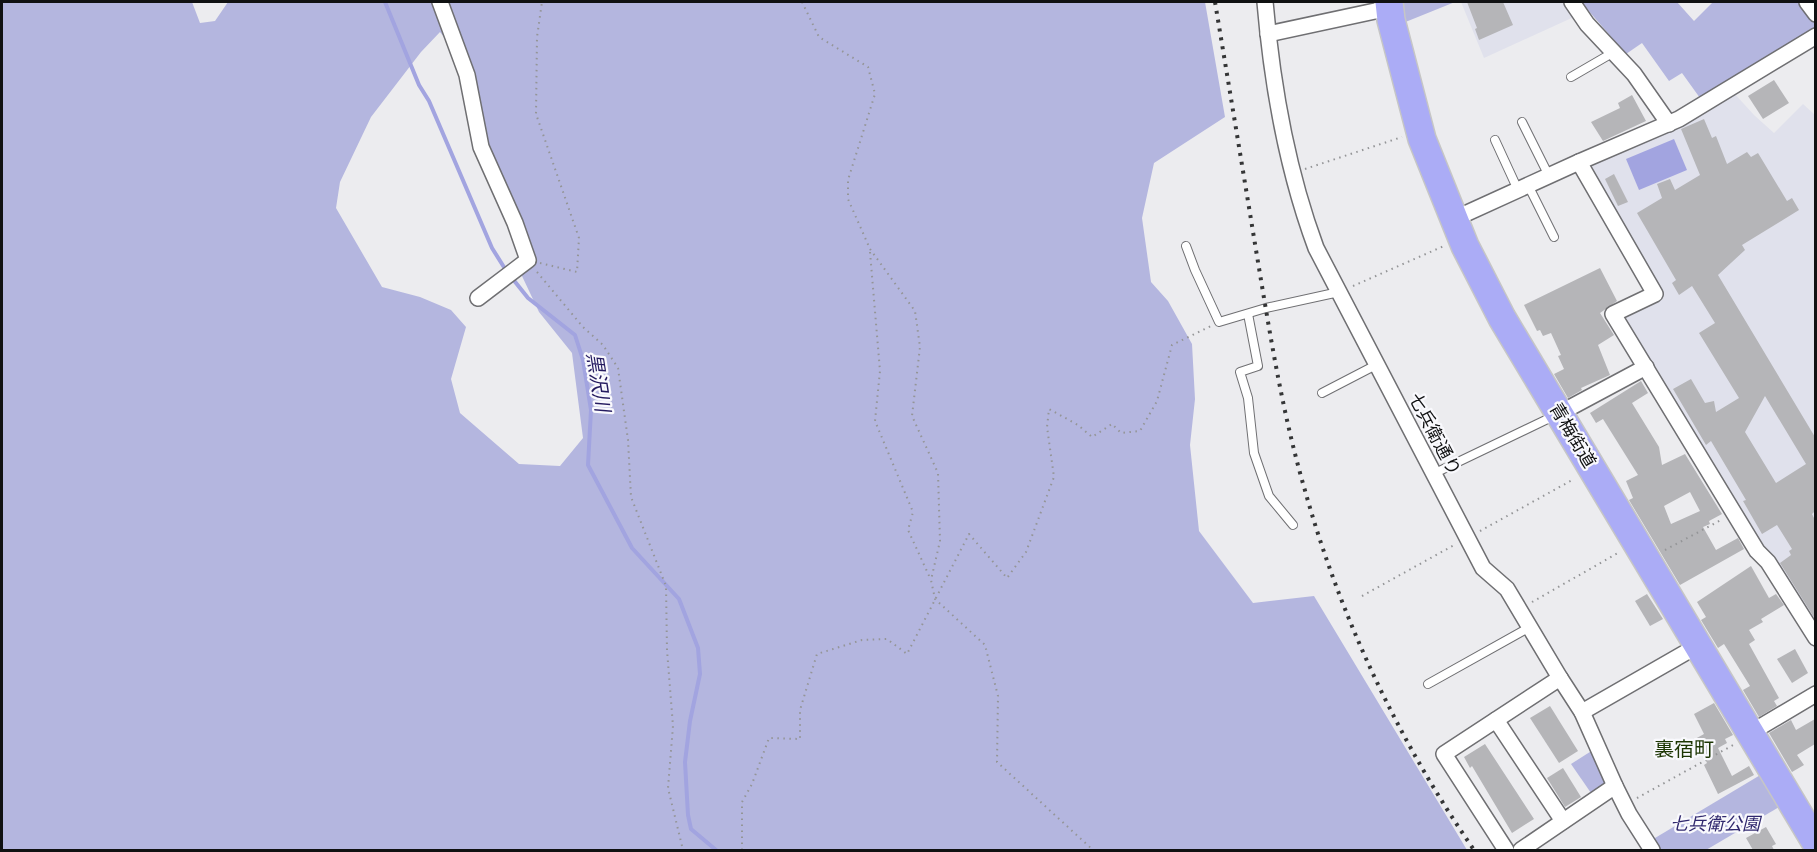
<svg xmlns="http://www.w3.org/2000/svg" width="1817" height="852" viewBox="0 0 1817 852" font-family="Lora,'Noto Sans JP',serif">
<rect width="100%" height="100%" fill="#ececef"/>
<!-- built -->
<g fill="#e0e1ec">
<path d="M1461,2H1568L1576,16L1484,58Z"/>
<path d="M1733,92L1754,115L1774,133L1803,104L1815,115V627L1766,554L1621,320L1624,314L1659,297L1589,171L1590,163Z"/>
</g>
<!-- green -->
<g fill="#b4b6df" fill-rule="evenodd">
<path d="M2,2H192L200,23L215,21L228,2H1205L1225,117L1154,163L1142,218L1151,282L1168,301L1192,344L1195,399L1190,445L1199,531L1253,603L1314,596L1467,850H2ZM440,32L473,74L475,142L527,231L522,276L539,312L572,353L583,438L560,466L519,464L460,413L451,379L466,327L451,310L420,297L382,287L336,208L340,182L371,117L421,52Z"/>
<path d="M1400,2H1455L1403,23Z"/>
<path d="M1581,2H1677L1694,21L1713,2H1804L1815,18V29L1700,98L1682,73L1669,81L1642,43L1626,54Z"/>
<path d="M1593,750L1606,783L1591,793L1571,764Z"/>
<path d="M1762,774L1781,806L1706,850H1656L1650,841Z"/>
</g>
<!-- water -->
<path fill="#a2a4e0" d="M1674,139L1687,170L1639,190L1626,159Z"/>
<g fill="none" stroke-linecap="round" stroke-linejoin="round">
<!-- stream -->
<g stroke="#a2a4e0" stroke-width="4">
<path d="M385,2L419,85L429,101L492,248L507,272"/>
<path d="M512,278L528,298L575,335L583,360L591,410L588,465L632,548L679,599L698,648L700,674L690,721L685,762L688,815L691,829L716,850"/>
</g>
</g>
<!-- building -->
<g fill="#b5b5b8" fill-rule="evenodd">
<path d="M1467,2H1503L1513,25L1479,40L1475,29L1477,28Z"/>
<path d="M1774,80L1789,103L1763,119L1748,96Z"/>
<path d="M1632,95L1646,121L1603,141L1591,122L1620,108L1618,103Z"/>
<path d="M1704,119L1712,138L1716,136L1727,164L1747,152L1751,157L1758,153L1787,201L1792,198L1799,210L1742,245L1745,250L1718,275L1815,437V511L1812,514L1815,520V619L1780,563L1791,555L1789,551L1792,549L1777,525L1762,534L1743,501L1746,500L1711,441L1706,445L1673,389L1691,379L1705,403L1714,401L1716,412L1739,398L1699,333L1715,323L1692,286L1679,295L1672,283L1676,280L1637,213L1662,198L1657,184L1670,179L1675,190L1700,175L1681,129ZM1765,396L1806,464L1776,483L1745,432Z"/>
<path d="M1614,174L1628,202L1618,206L1605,179Z"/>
<path d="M1600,268L1617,301L1600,313L1614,335L1598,345L1610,375L1581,388L1582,390L1568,398L1554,374L1564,369L1558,356L1561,355L1551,333L1543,336L1540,330L1537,331L1524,305Z"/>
<path d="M1641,381L1648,393L1632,403L1659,447L1662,465L1685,454L1722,514L1709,521L1710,524L1703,527L1716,550L1738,538L1744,549L1680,585L1629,500L1633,498L1626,481L1638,475L1603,419L1596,423L1590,413ZM1690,492L1700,511L1671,524L1664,506Z"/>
<path d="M1751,566L1769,598L1776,594L1784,605L1761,619L1763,622L1749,630L1755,640L1749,644L1779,698L1774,701L1777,706L1759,717L1743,690L1750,686L1724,644L1718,648L1701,620L1706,617L1697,602Z"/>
<path d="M1647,594L1663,619L1650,626L1635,601Z"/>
<path d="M1795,649L1808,673L1792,683L1777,659Z"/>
<path d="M1714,703L1733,735L1725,739L1727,743L1718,748L1732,776L1749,766L1754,775L1718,794L1704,765L1707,763L1695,739L1704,734L1694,714Z"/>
<path d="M1550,706L1578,751L1559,763L1530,718Z"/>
<path d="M1815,719V744L1797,755L1804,765L1792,772L1769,733L1791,720L1796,730Z"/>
<path d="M1485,744L1534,819L1512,833L1472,766L1470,768L1464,757Z"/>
<path d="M1563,768L1581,797L1565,807L1547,778Z"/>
<path d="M1766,827L1776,844L1772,846L1774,850H1753L1746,838Z"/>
</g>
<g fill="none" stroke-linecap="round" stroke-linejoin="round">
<defs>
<g id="lane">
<path d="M1571,77L1614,52"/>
<path d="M1522,122L1549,176"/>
<path d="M1495,140L1518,190"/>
<path d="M1528,185L1554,237"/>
<path d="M1186,246L1195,270L1219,322L1266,308L1339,292"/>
<path d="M1248,314L1258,366L1240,372L1248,398L1254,453L1269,496L1293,525"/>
<path d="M1322,393L1376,365"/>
<path d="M1433,474L1556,415"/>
<path d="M1428,684L1530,627"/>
</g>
<g id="street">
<path d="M440,2L467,75L481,147L515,223L528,260L478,298"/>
<path d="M1265,2C1272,84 1287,170 1316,248L1483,568L1507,589L1560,678L1582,712L1615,786L1629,814L1652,850"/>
<path d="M1572,2L1587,24L1634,74L1669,124"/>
<path d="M1807,2L1816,14"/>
<path d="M1268,34L1389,8"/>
<path d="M1579,162L1655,294L1613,314L1757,551L1768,562L1816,638"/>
<path d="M1454,219L1579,162L1679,119L1816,36"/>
<path d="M1560,413L1646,367"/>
<path d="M1582,712L1697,646"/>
<path d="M1496,720L1563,821"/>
<path d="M1750,733L1816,694"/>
<path d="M1506,850L1444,754L1560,678"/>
<path d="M1521,850L1615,786"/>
</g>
<path id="highway" d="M1389,2L1391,20L1422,139L1465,246L1502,318L1816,843"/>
</defs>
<!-- lane casing -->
<use href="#lane" stroke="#6f6f72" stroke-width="10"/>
<!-- street casing -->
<use href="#street" stroke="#6f6f72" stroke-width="18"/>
<!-- highway casing -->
<use href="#highway" stroke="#c6c6c6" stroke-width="30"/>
<!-- path -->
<g stroke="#949597" stroke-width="2" stroke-dasharray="1.5 4.5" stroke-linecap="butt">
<path d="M802,2L819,37L868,67L875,94L848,180V199L870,249L915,311L920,347L912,416L938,473L940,541L931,580L935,599L985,645L998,696L997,762L1093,850"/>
<path d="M1305,169L1402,137"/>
<path d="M870,252L880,371L875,421L913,512L908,530L931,580"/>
<path d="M540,263L577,272L579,238L536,114L537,37L542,2"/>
<path d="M537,272L583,327L603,345L618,368L628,440L631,497L666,586L667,650L673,726L668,788L683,850"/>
<path d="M1353,286L1444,246"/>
<path d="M1480,531L1574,479"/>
<path d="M1665,550L1721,520"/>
<path d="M1362,596L1456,544"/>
<path d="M1532,602L1618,553"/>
<path d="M1637,798L1735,744"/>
<path d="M742,850V802L752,784L769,738L800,739V710L817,654L862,640L887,639L907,654L969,534L1007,578L1026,552L1054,477L1047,427L1049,409L1078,425L1092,437L1112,424L1121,433L1140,431L1157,401L1172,345L1211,326"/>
</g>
<!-- lane -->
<use href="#lane" stroke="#fff" stroke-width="8"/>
<!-- street -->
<use href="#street" stroke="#fff" stroke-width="15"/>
<!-- highway -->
<use href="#highway" stroke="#abacf6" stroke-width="27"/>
<!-- rail -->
<path stroke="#343536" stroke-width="4" stroke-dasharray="3 6" stroke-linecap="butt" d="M1215,2C1229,86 1243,171 1257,256C1270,334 1282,411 1304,487C1340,617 1398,740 1474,850"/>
</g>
<g text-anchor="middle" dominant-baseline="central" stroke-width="4.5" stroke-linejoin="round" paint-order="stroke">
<!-- street labels -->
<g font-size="18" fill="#101112" stroke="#f9f9fd">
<text transform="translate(1435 434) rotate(62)">七兵衛通り</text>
<text transform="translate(1573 435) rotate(59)">青梅街道</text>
</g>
<!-- park labels -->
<g font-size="18" font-style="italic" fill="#30286e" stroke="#f9f9fd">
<text x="1715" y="823">七兵衛公園</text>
</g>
<!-- water labels -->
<g font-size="20" font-style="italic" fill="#251b60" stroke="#f9f9fd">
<text transform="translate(599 382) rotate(81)">黒沢川</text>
</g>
<!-- neighbourhood labels -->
<g font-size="20" fill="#1d3604" stroke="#f9f9fd">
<text x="1684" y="748">裏宿町</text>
</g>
</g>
<!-- border -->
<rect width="1817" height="852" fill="none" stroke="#101112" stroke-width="6"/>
</svg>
